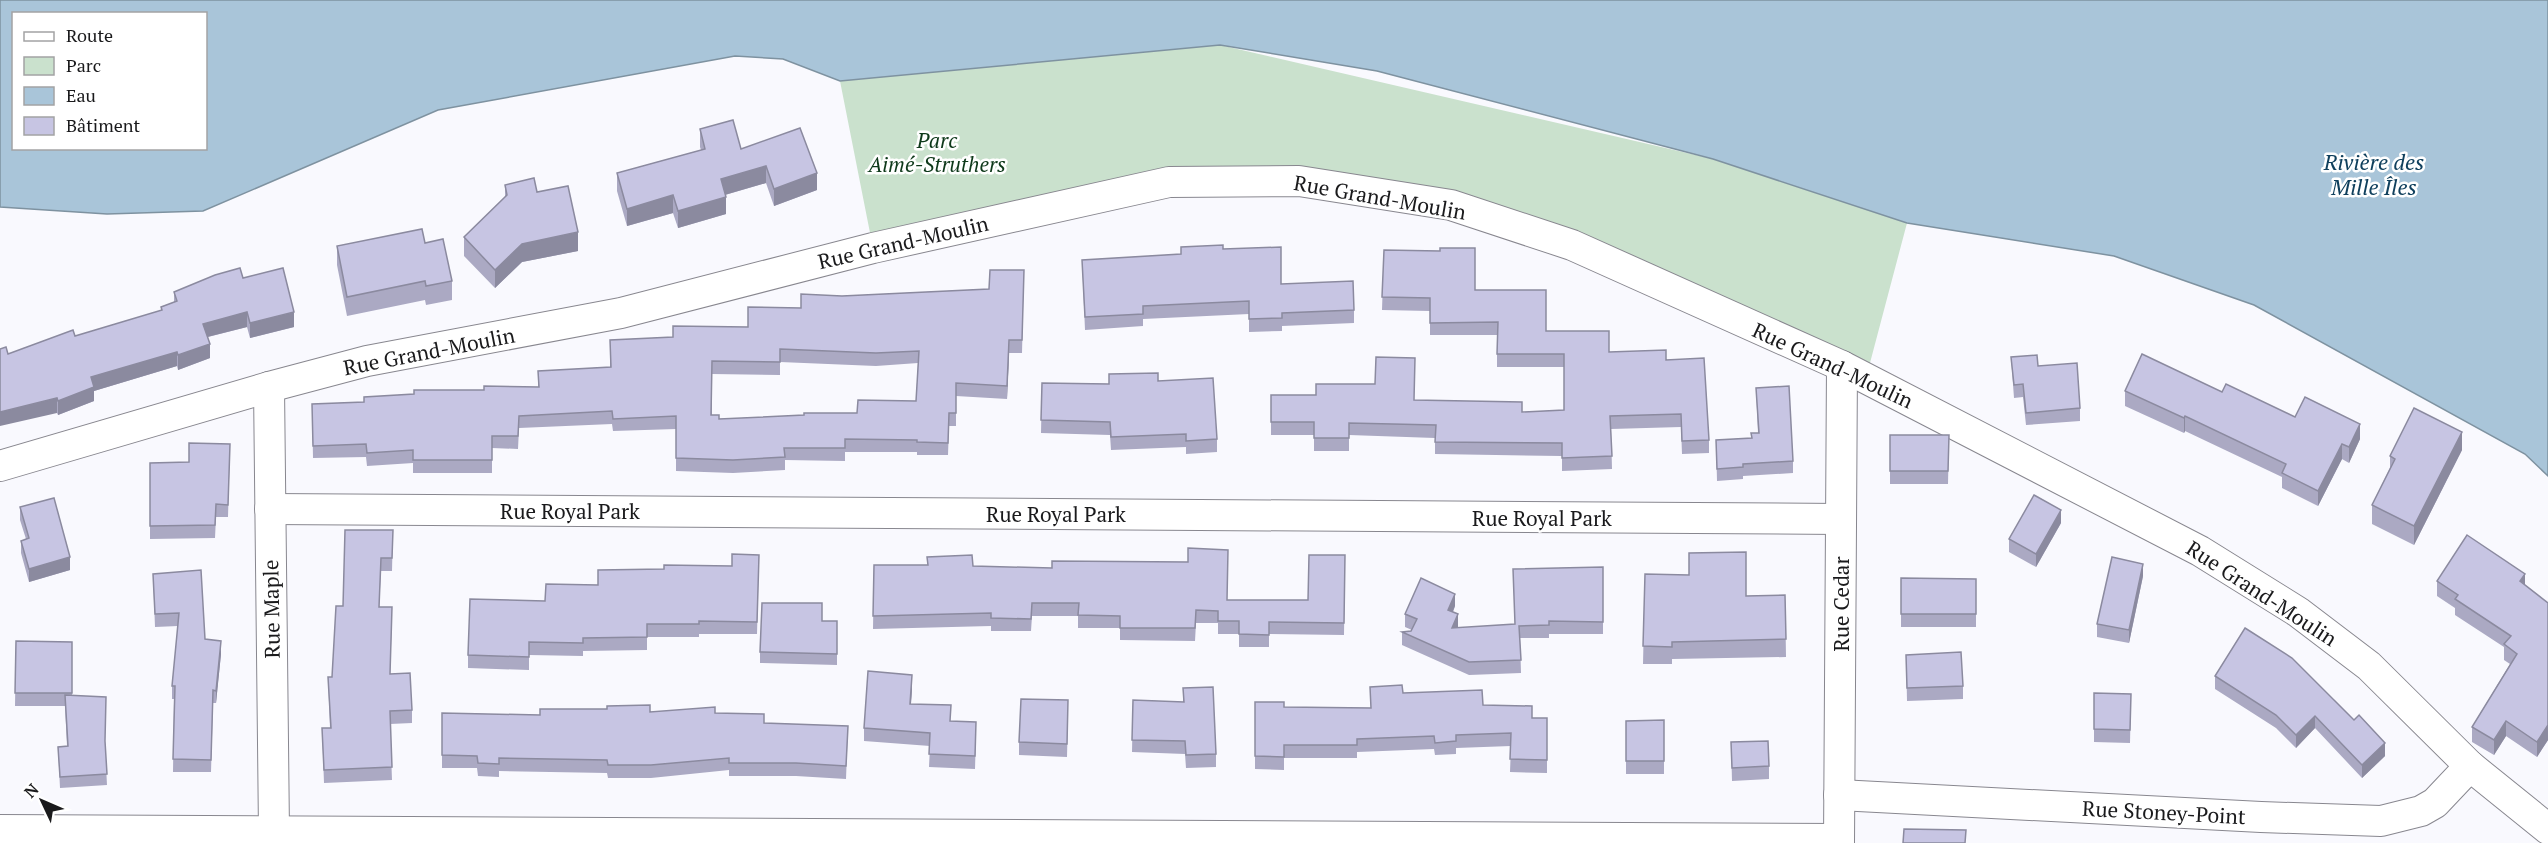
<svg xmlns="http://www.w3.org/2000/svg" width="2548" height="843" viewBox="0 0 2548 843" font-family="'PT Serif',serif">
<rect width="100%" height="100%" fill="#f9f9fe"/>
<!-- green -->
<path fill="#cae1cd" d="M1220,45L1713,159L1907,223L1866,378L1451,205L1169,182L873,248L840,81Z"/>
<!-- water -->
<path fill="#a9c5d9" stroke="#7e92a0" stroke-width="1.5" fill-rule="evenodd" d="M0,0H2548V476L2525,454L2254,305L2114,256L1907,223L1713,159L1377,71L1220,45L840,81L783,59L735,56L438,110L203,211L107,214L0,207ZM14,14H206V148H14Z"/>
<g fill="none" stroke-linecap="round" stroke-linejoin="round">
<defs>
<g id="street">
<path d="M269,387L274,832"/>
<path d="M0,466L269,387L367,361L621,313L873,248L1169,182L1299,181L1451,205L1572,245L1842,366L2200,551L2298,612L2369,666L2470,766L2548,829"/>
<path d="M270,509L1841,519"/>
<path d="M1839,795L2261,817L2381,821L2421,811L2435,803L2470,766"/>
<path d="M0,830L1839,839"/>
<path d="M1839,843L1842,366"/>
</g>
</defs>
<!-- street casing -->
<use href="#street" stroke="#88878f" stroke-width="32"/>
<!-- street -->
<use href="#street" stroke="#fff" stroke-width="30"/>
</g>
<!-- wall -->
<g fill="#aba9c3" fill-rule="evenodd">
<path d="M700,129L741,149L817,190L774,206L766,183L725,195L726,214L678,228L673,213L627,226L617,191V173L701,150L700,147Z"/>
<path d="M505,185L537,192L578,251L522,262L495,288L464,256V237L505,197Z"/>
<path d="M425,243L452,281V300L426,305L425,300L347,316L337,265V246Z"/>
<path d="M1223,249L1281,284L1354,310V323L1282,326V331L1249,332V314L1143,319V326L1085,330L1082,260L1181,254Z"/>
<path d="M1384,250L1475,290L1546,331L1609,352L1666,360L1709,440V453L1682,454L1681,427L1611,429L1612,469L1562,471V456L1435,454V438L1349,435V451H1314V435H1271V395L1414,400L1522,412L1564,410V367H1497V335H1430V311L1382,310Z"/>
<path d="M1024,270L1022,353H1009L1007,399L956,396V426H949L948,455H917V452H845V461L785,460V470L733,473L676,471V429L613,431L612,424L519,428L518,449L492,448V473H413V463L367,466L366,457L313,458L312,404L364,402L484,390L538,387V371L610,367V340L673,337L748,327L801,308L842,296L989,289ZM780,362L876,366L918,363L916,401L857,413L719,419L712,415V374L780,375Z"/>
<path d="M243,278L294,327L250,338L247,327L208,337L210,358L178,370L177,366L94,391V401L58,415L57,413L8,354L75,336L161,311V307L174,302V292Z"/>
<path d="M2011,357L2080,408V421L2026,425L2023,397L2014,398Z"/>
<path d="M1158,381L1217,439V452L1186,454V447L1111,450L1110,435L1041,433L1042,383L1109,384Z"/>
<path d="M1756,388L1793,461V473L1743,476V479L1717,481L1716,440L1751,438L1758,433Z"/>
<path d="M2125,391L2222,392L2360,439L2349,463L2342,459L2318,506L2282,488V477L2185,431L2184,433L2125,406Z"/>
<path d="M1890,435H1949L1948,484H1890Z"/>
<path d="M230,444L228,517H216L215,538L150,539V463L189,462Z"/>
<path d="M2462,450L2414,545L2372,524V505L2390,468V456Z"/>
<path d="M20,507L70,570L29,582L21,553V541L26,539L20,520Z"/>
<path d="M2061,523L2036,567L2009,552V539Z"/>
<path d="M393,530L392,571H381L379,607L392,620L390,674L412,710V723L390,724L392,780L324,783L322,728H330L328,677H332L343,606Z"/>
<path d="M759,555L757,634H699V637H647V650L583,651V656L529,655V670L468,668V655L545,601L598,585L664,569L732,566Z"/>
<path d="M1345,555L1344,635L1269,634V647H1239V634H1218V623H1196L1195,641L1120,640V628H1078V616H1032L1031,631H991V626L873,629L874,565L973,566L1227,600H1308Z"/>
<path d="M1603,567V634H1549V638H1520L1521,673L1469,675L1402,645V632L1411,631L1412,630L1405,627V614L1455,606L1453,612L1458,628L1515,624L1513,569Z"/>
<path d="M153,574L205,639L221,654L216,703H213L211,772H173L174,699H172V686L178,626L155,627Z"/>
<path d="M1645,574L1746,596L1785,595L1786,657L1672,659V664H1643Z"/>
<path d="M2143,576L2129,643L2097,637V624Z"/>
<path d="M1901,578L1976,579V627H1901Z"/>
<path d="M2437,581L2525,585L2548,603V740L2537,757L2506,736L2494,755L2472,742V727L2510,664L2504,660V647L2455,615V608L2437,596Z"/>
<path d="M837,621V665L760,663V652Z"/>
<path d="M2245,628L2385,756L2362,778L2315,728L2296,748L2276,728L2215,689V676Z"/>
<path d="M16,641L72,642V696L105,745L107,785L60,788L58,747L67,746L65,706H15Z"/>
<path d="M1906,655L1963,686V699L1907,701Z"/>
<path d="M1370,687L1403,693L1483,705L1532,718H1547V773L1510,772L1511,746L1456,748V754L1435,755L1434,749L1357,752V758H1284V770L1255,769V702L1284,707L1371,708Z"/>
<path d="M912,688L911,704L951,721L976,735L975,769L929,767L930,746L864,741V728Z"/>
<path d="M1183,688L1216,754V767L1186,768L1185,754L1132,752L1133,700L1183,702Z"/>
<path d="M2094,693L2131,694L2130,743L2094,742Z"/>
<path d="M650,712L715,713L764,723L848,726L846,779L796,776H729V770L651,778H608L607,773L499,771V777L478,776L477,768H442V713L540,715Z"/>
<path d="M1068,713L1067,757L1019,755V742Z"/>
<path d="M1664,720V774H1626V721Z"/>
<path d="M1731,742L1769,766V779L1732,781Z"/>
</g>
<!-- shaded-wall -->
<g fill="#8b8a9f">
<path d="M766,166V183L721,196V179Z"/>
<path d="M817,173V190L774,206V189Z"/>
<path d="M673,195V213L627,226V209Z"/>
<path d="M726,197V214L678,228V211Z"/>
<path d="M578,232V251L522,262L495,288V270L522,244Z"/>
<path d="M247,312V327L203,338V324Z"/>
<path d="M294,312V327L250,338V323Z"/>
<path d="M1009,340V353L1007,399V386Z"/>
<path d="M210,344V358L178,370V355Z"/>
<path d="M177,352V366L94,391V401L58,415V401L91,377Z"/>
<path d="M57,398V413L0,426V412Z"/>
<path d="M2185,416V431L2184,433V418Z"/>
<path d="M2360,424V439L2349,463V447Z"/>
<path d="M2462,432V450L2414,545V526Z"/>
<path d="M2342,444V459L2318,506V491Z"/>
<path d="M2061,510V523L2036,567V554Z"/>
<path d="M70,557V570L29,582V569Z"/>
<path d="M2143,564V576L2129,643V630Z"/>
<path d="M2525,574V589L2520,581Z"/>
<path d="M1455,594V606L1448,623V610Z"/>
<path d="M1458,614V627L1452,641V628Z"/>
<path d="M221,641V654L216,703V691Z"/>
<path d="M912,675V688L910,717V704Z"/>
<path d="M2315,716V728L2296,748V735Z"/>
<path d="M2506,721V736L2494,755V740Z"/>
<path d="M2548,725V740L2537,757V742Z"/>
<path d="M2385,743V756L2362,778V765Z"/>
</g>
<!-- building -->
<g fill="#c7c5e3" stroke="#8b8a9f" stroke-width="1.5" fill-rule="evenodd">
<path d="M733,120L741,149L800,128L817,173L774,189L766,166L721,179L726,197L678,211L673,195L627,209L617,173L705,149L700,129Z"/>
<path d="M534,178L537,192L568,186L578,232L522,244L495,270L464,237L507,195L505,185Z"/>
<path d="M422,229L425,243L443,239L452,281L426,286L425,281L347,297L337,246Z"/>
<path d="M1223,245V249L1281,247V284L1353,281L1354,310L1282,313V318L1249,319V301L1143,306V314L1085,317L1082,260L1181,254V247Z"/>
<path d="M1440,248H1475V290H1546V331H1609V352L1666,350V360L1704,358L1709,440L1682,441L1681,414L1610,416L1612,456L1562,458V443L1435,442L1436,425L1349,423V438H1314V422H1271V395H1316V384H1375L1376,357L1415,358L1414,400L1522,402V412L1564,410V354H1497L1498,322L1430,323V298L1382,297L1384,250L1440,251Z"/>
<path d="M240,268L243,278L283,268L294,312L250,323L247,312L203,324L210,344L178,355L177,352L91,377L94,387L58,401L57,398L0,412V349L6,347L8,354L73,330L75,336L162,310L161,307L177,301L174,292L215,275Z"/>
<path d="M990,270H1024L1022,340H1009L1007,386L956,383V413H949L948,443L917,442V440L845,439V448H784L785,457L733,460L676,458V416L613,419L612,411L519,416L518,436H492V460H413V450L367,453L366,444L313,446L312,404L364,402V397L414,394V390H484V386L539,387L538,371L611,367L610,340L673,337V326L748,327V307L801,308V294L842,296L989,289ZM780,349L876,353L919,351L916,401L858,400L857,413H804V415L719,419V415H711L712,361L780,362Z"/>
<path d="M2142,354L2222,392L2226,384L2295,417L2305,397L2360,424L2349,447L2342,444L2318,491L2282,473L2286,464L2185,416L2184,418L2125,391Z"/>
<path d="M2037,355L2038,366L2077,363L2080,408L2026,413L2023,384L2014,385L2011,357Z"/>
<path d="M1158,373V381L1213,378L1217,439L1186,441V434L1111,437L1110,422L1041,420L1042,383L1109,384V374Z"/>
<path d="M1789,386L1793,461L1743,464V467L1717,469L1716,440L1752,438L1751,433H1759L1756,388Z"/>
<path d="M2414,408L2462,432L2414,526L2372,505L2395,459L2390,456Z"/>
<path d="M1890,435H1949L1948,471H1890Z"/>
<path d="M189,443L230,444L228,505L216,504L215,525L150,526V463L189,462Z"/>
<path d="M2034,495L2061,510L2036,554L2009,539Z"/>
<path d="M54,498L70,557L29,569L21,541L29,538L20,507Z"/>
<path d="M345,530H393L392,558H381L379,607H392L390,674L410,673L412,710L390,711L392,767L324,770L322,728H331L328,677H332L336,606H343Z"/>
<path d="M2467,535L2525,574L2520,581L2548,603V725L2537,742L2506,721L2494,740L2472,727L2517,654L2504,644L2511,636L2455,599L2458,595L2437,581Z"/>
<path d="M1188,548L1228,550L1227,600H1308L1309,555H1345L1344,623L1269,622V635L1239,634V621H1218V611L1196,610L1195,628H1120V616L1078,615L1079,603H1032L1031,619L991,618V613L873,616L874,565H928L927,557L972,555L973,566L1052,568V561L1188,562Z"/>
<path d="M1746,552V596L1785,595L1786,639L1672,642V647L1643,646L1645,574L1689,575V553Z"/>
<path d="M732,554L759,555L757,622L699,621V624H647V637L583,638V643L529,642V657L468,655L470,599L545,601L546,584L598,585V570L664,569V565L732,566Z"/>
<path d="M2112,557L2143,564L2129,630L2097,624Z"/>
<path d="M1603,567V622L1549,621V625L1519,626L1521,660L1469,662L1402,632L1411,631L1417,619L1405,614L1421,578L1455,594L1448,610L1458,614L1452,628L1515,624L1513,569Z"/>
<path d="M201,570L205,639L221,641L216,691L213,690L211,760L173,759L175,686H172L179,613L155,614L153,574Z"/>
<path d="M1901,578L1976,579V614H1901Z"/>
<path d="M762,603H822V621H837V654L760,652Z"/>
<path d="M2245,628L2292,658L2354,720L2359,715L2385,743L2362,765L2315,716L2296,735L2276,715L2215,676Z"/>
<path d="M16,641L72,642V693H15Z"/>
<path d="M1961,652L1963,686L1907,688L1906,655Z"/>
<path d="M868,671L912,675L910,704L951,705L950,721L976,722L975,756L929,754L930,733L864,728Z"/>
<path d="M1402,685L1403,693L1482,690L1483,705L1532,706V718H1547V760L1510,759L1511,733L1456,735V741L1435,743L1434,736L1357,739V745H1284V757L1255,756V702H1284V707L1371,708L1370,687Z"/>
<path d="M1213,687L1216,754L1186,755L1185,741L1132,740L1133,700L1184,702L1183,688Z"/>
<path d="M2094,693L2131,694L2130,730L2094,729Z"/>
<path d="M65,695L106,697L105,741L107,774L60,777L58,747L68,746Z"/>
<path d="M1021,699L1068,700L1067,744L1019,742Z"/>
<path d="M650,705V712L715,707V713L764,714V723L848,726L846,766L796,763H729V758L651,765H608L607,760L499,758V764L478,763L477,756L442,755V713L540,715V709H607V706Z"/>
<path d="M1664,720V761H1626V721Z"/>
<path d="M1768,741L1769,766L1732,768L1731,742Z"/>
<path d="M1904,829L1966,830L1965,843H1903Z"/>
</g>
<g text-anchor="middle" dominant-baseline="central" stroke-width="5" stroke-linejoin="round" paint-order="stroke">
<!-- park labels -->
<g font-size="21" font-style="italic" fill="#0e391a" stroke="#fff">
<text x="937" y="140">Parc<tspan x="937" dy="24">Aimé-Struthers</tspan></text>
</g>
<!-- street labels -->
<g font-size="21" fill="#1a1a1c" stroke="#fff">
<text transform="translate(1380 197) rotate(10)">Rue Grand-Moulin</text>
<text transform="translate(903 242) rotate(-13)">Rue Grand-Moulin</text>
<text transform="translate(429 351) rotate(-11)">Rue Grand-Moulin</text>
<text transform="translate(1833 365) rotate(25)">Rue Grand-Moulin</text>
<text x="570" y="511">Rue Royal Park</text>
<text x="1056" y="514">Rue Royal Park</text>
<text x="1542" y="518">Rue Royal Park</text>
<text transform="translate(2262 593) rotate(33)">Rue Grand-Moulin</text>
<text transform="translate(1841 604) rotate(-90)">Rue Cedar</text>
<text transform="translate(271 609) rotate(-91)">Rue Maple</text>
<text transform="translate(2164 812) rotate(3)">Rue Stoney-Point</text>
</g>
<!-- water labels -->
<g font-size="22" font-style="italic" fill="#10405d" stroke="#fff">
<text x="2374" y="161">Rivière des<tspan x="2374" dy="25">Mille Îles</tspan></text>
</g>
</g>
<!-- legend -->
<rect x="12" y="12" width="195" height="138" fill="#ffffff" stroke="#a3a3a4" stroke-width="1.5"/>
<rect x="24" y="32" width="30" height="9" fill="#ffffff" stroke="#a3a3a4" stroke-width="1.5"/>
<text x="66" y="42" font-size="18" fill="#1a1a1c">Route</text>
<rect x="24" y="57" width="30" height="18" fill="#cae1cd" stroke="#a3a3a4" stroke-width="1.5"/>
<text x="66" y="72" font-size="18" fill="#1a1a1c">Parc</text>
<rect x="24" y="87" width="30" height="18" fill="#a9c5d9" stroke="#a3a3a4" stroke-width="1.5"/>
<text x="66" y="102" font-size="18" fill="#1a1a1c">Eau</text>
<rect x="24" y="117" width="30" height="18" fill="#c7c5e3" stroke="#a3a3a4" stroke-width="1.5"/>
<text x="66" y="132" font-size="18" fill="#1a1a1c">Bâtiment</text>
<!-- north arrow -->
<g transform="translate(42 801) rotate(314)" stroke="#ffffff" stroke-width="4.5" paint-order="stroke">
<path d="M0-4.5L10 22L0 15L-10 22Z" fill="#1a1a1c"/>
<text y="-9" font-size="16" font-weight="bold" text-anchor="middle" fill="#1a1a1c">N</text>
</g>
</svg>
